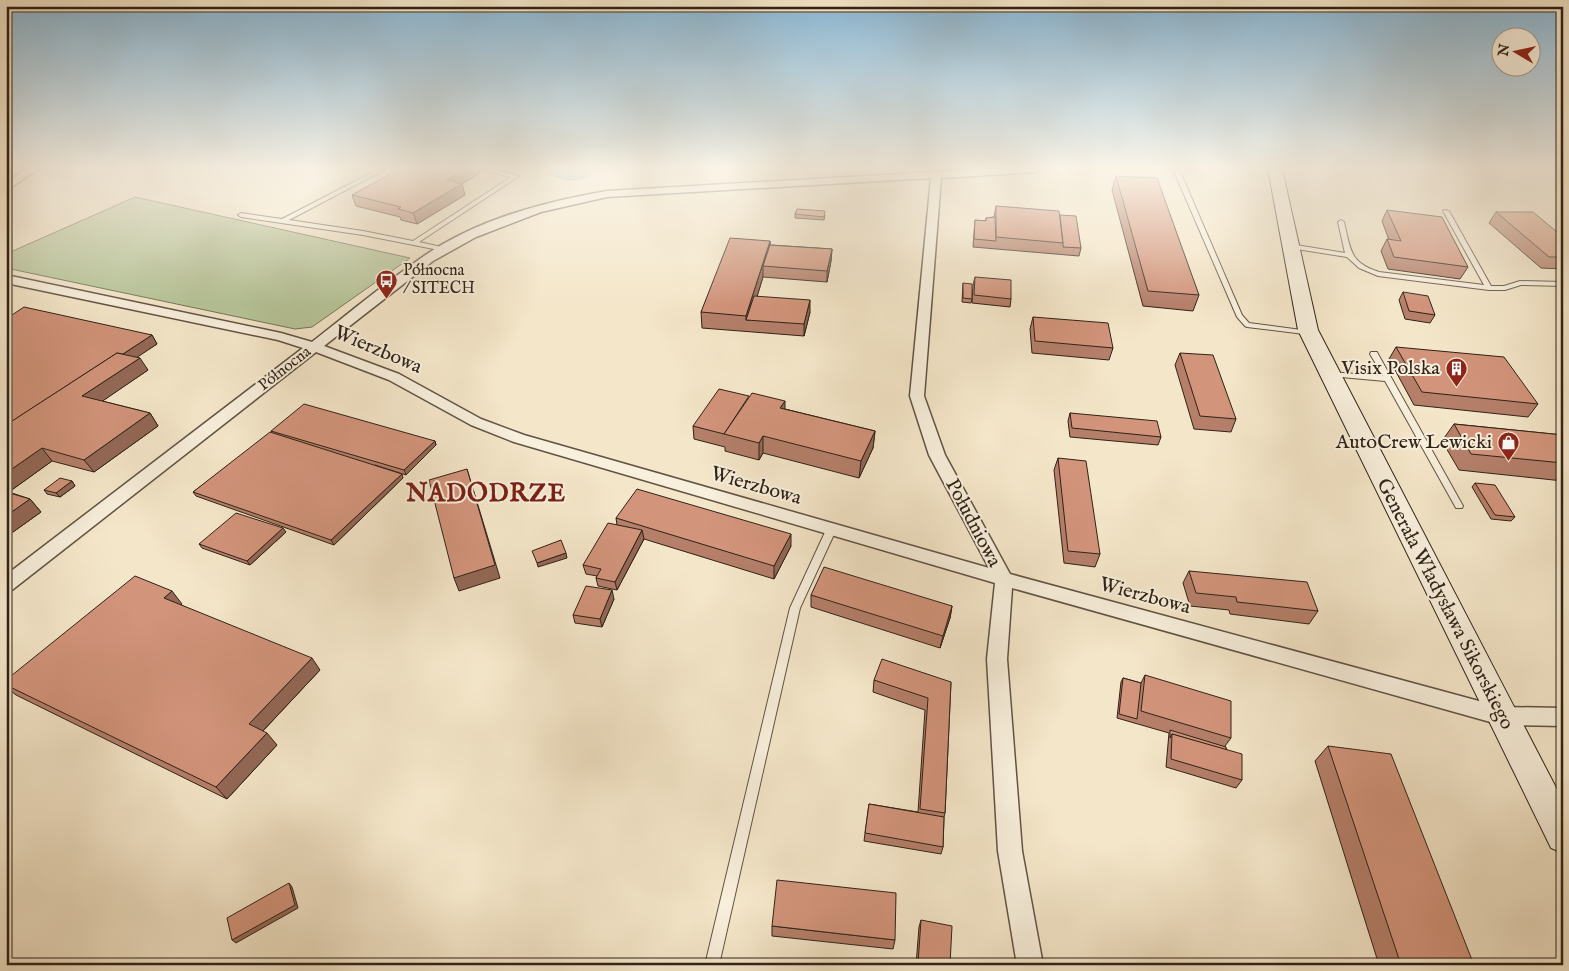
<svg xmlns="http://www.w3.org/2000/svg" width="1569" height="971" viewBox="0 0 1569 971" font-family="'IM FELL English',serif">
<rect width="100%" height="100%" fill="#f4e6c9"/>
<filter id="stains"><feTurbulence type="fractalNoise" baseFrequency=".004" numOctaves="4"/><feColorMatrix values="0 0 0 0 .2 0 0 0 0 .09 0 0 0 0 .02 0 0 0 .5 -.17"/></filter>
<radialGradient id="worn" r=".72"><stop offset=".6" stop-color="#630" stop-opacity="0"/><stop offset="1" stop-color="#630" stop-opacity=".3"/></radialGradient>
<!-- green -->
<path fill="#b7c69a" stroke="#737458" d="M135,197L410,258L312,327L295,329L6,268V254Z"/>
<!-- water -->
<path fill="#9dbebc" stroke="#71807a" d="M556,169H590L592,173C579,183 566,180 551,175Z"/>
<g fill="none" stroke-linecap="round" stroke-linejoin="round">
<defs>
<g id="lane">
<path d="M379,169H386L289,220L363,231L413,241L511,177L479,169H490L519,176L419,242L446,248L447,249L444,251L363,235L241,217L238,215L241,213L282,219Z"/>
<path d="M1173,169H1179L1242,315L1249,323L1309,331H1312V335L1247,327L1245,326L1237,317Z"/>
<path d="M1444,210L1449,211L1491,286H1504L1520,281L1563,282V286L1521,285L1505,290H1489L1378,276L1359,268L1347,257L1290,248L1287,246L1290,244L1345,253L1338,222L1341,220L1344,222C1351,250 1349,262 1379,272L1484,285L1443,211Z"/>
<path d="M1371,352H1377L1378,354L1463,506L1462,508H1456L1385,381L1330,376L1326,374L1330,372L1383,376L1370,354Z"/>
<path d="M831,527L834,528L836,530L800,608L719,965H705L790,608L826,530L828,528Z"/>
</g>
<g id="street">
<path d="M26,169H38L6,191V183Z"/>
<path d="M985,169H1041L1036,172L941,178L924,396L945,455L1010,574L1501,707L1563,708V726L1501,725L1012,588L1007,659L1022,851L1043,965H1017L998,851L987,659L995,583L514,442L471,425L389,380L316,352L12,590L6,592V575L303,348L278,340L6,283V275L281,333L312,342C349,313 385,283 424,256C478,219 544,202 607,191ZM931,178L910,396L929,455L989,568L524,435L481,419L399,374L324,346L433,261L476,237L541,212L607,197Z"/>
</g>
<path id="secondary" d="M1268,169H1282L1318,330L1563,801V853L1551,848L1298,330Z"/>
</defs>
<!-- lane casing -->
<use href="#lane" stroke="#605344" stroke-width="2"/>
<!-- street casing -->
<use href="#street" stroke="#605344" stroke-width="3"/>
<!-- secondary casing -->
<use href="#secondary" stroke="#2f2217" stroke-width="2"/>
<!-- lane -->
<use href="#lane" fill="#f8efdc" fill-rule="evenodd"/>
<!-- street -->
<use href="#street" fill="#f8efdc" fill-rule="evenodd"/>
<!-- secondary -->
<use href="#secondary" fill="#f8efdc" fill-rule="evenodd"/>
</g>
<!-- wall -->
<g fill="#b57f6a" stroke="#2f2217">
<path d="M480,173L462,184L465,195L417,224L401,220L400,217L356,206L352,195Z"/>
<path d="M1116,176L1199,295L1193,311L1143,306L1112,190Z"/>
<path d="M996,206L1060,215L1081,248L1079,256L973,247L975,220L985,221L986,218L994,217Z"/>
<path d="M1387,210L1468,267L1460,279L1388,269L1381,251L1387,239L1389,240L1382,221Z"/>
<path d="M1496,212L1563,237V269L1541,268L1489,223Z"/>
<path d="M795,214L825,215L824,220L795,218Z"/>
<path d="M770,241V245L832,249L831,261L827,282L763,277L757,296L810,312L804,336L702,328L701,312Z"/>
<path d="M975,277L1011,299L1010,307L972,303L973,285Z"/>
<path d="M963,283L972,299L971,303L962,302Z"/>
<path d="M1403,292L1435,315L1430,323L1405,319L1399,300Z"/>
<path d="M1033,317L1113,348L1109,360L1032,353L1030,329Z"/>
<path d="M6,319L152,335L157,344L136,357L148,370L102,401L150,413L158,426L94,472L52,461L9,492L30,499L41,512L6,537Z"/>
<path d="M1396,347L1538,404L1528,417L1414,405L1389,359Z"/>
<path d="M1180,353L1236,419L1231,432L1194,429L1175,365Z"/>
<path d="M785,409L875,431L873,448L859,478L763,453L759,460L725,451V447L694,439L693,426Z"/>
<path d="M1070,413L1161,437L1158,445L1070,437L1068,421Z"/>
<path d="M1454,424L1563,435V481L1459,470L1442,441Z"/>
<path d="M271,431L435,441L436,445L406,475L375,465L403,478L334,545L196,496L193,492L272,433Z"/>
<path d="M1058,458L1100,554L1095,567L1064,563L1054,470Z"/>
<path d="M72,481L75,486L60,497L47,494L44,490Z"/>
<path d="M1475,483L1515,517L1511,521L1491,519L1472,487Z"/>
<path d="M616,518L791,546L774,579L644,539L617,590L598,586L596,578L597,576L586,574L583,565L617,525Z"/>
<path d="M286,532L250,565L202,548L199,544Z"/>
<path d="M1189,571L1318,611L1309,624L1230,614L1229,610L1190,606L1183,583Z"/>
<path d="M811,595L952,606L950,618L940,648L811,607Z"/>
<path d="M614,599L602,627L575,623L573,615Z"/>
<path d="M182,604L181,605L320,670L263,731L277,745L227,799L16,695L6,687V680Z"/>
<path d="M1145,675L1231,738L1225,746L1242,780L1236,788L1166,767L1169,733L1117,718L1121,682L1123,678L1141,683Z"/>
<path d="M874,680L951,682L945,813L944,817L943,847L941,854L864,841L869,804L918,812L925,710L873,692Z"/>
<path d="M1328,746L1474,965H1379L1315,761Z"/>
<path d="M921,920L950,965H916L919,927Z"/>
<path d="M772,926L895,940L893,949L772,936Z"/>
</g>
<!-- shaded-wall -->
<g fill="#936856" stroke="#2f2217">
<path d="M466,169H479L480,173L450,191L447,180Z"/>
<path d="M462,184L465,195L417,224L413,213Z"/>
<path d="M770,241V256L763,266V277L750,320H746V316Z"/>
<path d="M832,249L831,261L827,282V271Z"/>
<path d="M810,300V312L804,336V324Z"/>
<path d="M152,335L157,344L13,440L6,431Z"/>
<path d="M140,358L148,370L91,409L82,396Z"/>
<path d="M785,401V417L780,408Z"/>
<path d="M150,413L158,426L94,472L84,460Z"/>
<path d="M875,431L873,448L859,478L861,461Z"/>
<path d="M763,436V453L759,460V443Z"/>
<path d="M435,441L436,445L406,475L404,470Z"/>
<path d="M42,448L52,461L6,494V473Z"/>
<path d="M467,469L500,578L459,591L454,578Z"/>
<path d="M402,474L403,478L334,545L331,540Z"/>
<path d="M72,481L75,486L60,497L56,493Z"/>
<path d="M30,499L41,512L6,537V516Z"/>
<path d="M283,528L286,532L250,565L247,561Z"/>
<path d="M642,530L644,539L617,590L615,582Z"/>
<path d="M791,534V546L774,579V566Z"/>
<path d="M566,553L567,558L538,567L537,563Z"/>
<path d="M612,590L614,599L602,627L600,619Z"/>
<path d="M172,591L182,604L174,611L164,598Z"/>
<path d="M952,606L950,618L940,648L943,636Z"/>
<path d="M312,658L320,670L258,736L249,724Z"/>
<path d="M267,733L277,745L227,799L216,787Z"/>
<path d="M289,883L292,887L298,908L236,943L232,940Z"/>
</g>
<!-- building -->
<g fill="#d2947b" stroke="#2f2217">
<path d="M399,169H466L447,180L462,184L413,213L398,209L401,207L352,195Z"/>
<path d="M1116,176L1157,178L1199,295L1148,291Z"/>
<path d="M996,206L1059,211L1063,243L996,237Z"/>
<path d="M797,209L825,211L824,217L795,214Z"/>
<path d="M1387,210L1442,217L1468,267L1394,257L1387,239L1401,241Z"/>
<path d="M1496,212H1533L1563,237V257H1549Z"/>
<path d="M1060,215L1076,216L1081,248L1063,247V243Z"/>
<path d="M995,217L996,241L974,239L975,220L986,221V218Z"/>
<path d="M730,238L770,241L746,316L701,312Z"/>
<path d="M770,245L832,249L827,271L763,266Z"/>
<path d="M975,277L1011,280V299L974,295Z"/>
<path d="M963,283L972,284V299L963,298Z"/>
<path d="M1403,292L1428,296L1435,315L1409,311Z"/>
<path d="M754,296L810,300L804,324L746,320Z"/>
<path d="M24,307L152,335L123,354L117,353L6,425V319Z"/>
<path d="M1033,317L1108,323L1113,348L1035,341Z"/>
<path d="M1396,347L1504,357L1538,404L1422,392Z"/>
<path d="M117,353L140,358L82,396L150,413L84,460L42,448L6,473V425Z"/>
<path d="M1180,353L1213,355L1236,419L1200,416Z"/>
<path d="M719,389L749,396L724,434L693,426Z"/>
<path d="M752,393L785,401L780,408L875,431L861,461L763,436L759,443L724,434Z"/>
<path d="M304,404L435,441L404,470L271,431Z"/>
<path d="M1070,413L1157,421L1161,437L1072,428Z"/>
<path d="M1454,424L1563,435V463L1471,454Z"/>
<path d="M270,432L402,474L331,540L193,492Z"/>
<path d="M1058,458L1086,461L1100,554L1068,551Z"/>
<path d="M467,469L495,565L454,578L429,480Z"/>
<path d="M60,478L72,481L56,493L44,490Z"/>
<path d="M1475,483L1495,485L1515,517L1495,515Z"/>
<path d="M637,489L791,534L774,566L616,518Z"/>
<path d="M6,492L30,499L6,516Z"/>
<path d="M236,513L283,528L247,561L199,544Z"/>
<path d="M608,523L642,530L615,582L596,578L601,569L583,565Z"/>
<path d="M561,540L566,553L537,563L532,551Z"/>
<path d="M824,567L952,606L943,636L811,595Z"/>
<path d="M1189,571L1307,582L1318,611L1237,602L1236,597L1196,593Z"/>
<path d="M135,576L172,591L164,598L312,658L249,724L267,733L216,787L6,685V680Z"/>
<path d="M586,586L612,590L600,619L573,615Z"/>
<path d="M882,659L951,682L945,813L920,809L928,698L874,680Z"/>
<path d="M1145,675L1231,701V738L1141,711Z"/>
<path d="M1123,678L1141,683L1137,719L1119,714Z"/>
<path d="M1170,730L1226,747V750L1172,734L1170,738Z"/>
<path d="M1172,734L1242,754V780L1171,759Z"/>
<path d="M1328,746L1391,754L1474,965H1401Z"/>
<path d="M869,804L944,817L943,847L865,833Z"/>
<path d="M777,880L896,893L895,940L772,926Z"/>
<path d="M289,883L295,905L232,940L227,918Z"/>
<path d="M921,920L952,926L950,965H923L918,964Z"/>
</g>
<!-- sky -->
<linearGradient id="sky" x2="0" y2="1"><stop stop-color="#8ab8d6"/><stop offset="0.55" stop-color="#faf4e7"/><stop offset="1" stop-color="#faf4e7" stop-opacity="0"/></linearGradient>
<rect width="1569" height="305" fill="url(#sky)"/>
<!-- icons -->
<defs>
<symbol id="bus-pin" viewBox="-11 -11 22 30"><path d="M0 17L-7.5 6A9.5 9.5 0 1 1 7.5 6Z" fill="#8f2418" stroke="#f8efdc"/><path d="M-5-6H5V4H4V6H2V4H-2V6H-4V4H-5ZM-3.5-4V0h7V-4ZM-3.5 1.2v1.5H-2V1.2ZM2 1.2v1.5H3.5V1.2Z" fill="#fff"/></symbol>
<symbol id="building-pin" viewBox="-11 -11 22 30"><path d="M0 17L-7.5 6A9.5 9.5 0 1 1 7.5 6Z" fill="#8f2418" stroke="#f8efdc"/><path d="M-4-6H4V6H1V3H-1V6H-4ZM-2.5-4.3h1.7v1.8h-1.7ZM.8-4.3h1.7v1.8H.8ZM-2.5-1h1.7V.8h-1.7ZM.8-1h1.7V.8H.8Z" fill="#fff"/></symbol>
<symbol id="shop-pin" viewBox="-11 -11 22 30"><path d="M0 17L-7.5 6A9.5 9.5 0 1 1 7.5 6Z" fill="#8f2418" stroke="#f8efdc"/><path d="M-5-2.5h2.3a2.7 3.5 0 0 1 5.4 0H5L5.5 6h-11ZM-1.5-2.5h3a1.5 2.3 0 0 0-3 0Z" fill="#fff"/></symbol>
</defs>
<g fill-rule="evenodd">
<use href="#bus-pin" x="374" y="268" width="25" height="34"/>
<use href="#building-pin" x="1444" y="356" width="25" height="34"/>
<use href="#shop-pin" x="1496" y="430" width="25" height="34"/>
</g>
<g text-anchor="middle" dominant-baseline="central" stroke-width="4" stroke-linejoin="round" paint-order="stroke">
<!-- far-poi labels -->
<g font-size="16" fill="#2f2217" stroke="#f8efdc" text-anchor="start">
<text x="403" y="271">Północna<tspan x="403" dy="18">/ SITECH</tspan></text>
</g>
<!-- far-street labels -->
<g font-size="16" fill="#2f2217" stroke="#f8efdc">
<text transform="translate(285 369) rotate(-38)">Północna</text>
</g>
<!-- street labels -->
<g font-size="20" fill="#2f2217" stroke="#f8efdc">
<text transform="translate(378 350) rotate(23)">Wierzbowa</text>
<text transform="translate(756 486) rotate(16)">Wierzbowa</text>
<text transform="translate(973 523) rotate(62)">Południowa</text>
<text transform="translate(1145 596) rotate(15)">Wierzbowa</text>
<text transform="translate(1445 604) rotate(63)">Generała Władysława Sikorskiego</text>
</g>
<!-- poi labels -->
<g font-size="20" fill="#2f2217" stroke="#f8efdc" text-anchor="end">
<text x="1440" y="368">Visix Polska</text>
<text x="1492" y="442">AutoCrew Lewicki</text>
</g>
<!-- district labels -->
<g font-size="25" font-weight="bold" letter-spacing="1" fill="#7a1f14" stroke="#f8efdc">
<text x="486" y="494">NADODRZE</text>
</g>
</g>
<!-- margin -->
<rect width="1569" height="971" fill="none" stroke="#f4e6c9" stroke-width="25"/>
<rect x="8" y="8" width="1554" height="956" fill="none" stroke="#2f2217" stroke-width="2.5"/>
<rect x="12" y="12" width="1544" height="946" fill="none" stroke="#2f2217"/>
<!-- north arrow -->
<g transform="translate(1516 52) rotate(279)"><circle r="24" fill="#f8efdc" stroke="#a89d8d"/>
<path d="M0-4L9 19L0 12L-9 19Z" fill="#8f2418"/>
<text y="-8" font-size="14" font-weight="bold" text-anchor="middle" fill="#2f2217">N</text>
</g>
<rect width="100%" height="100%" filter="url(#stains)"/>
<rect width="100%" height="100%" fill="url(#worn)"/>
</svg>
